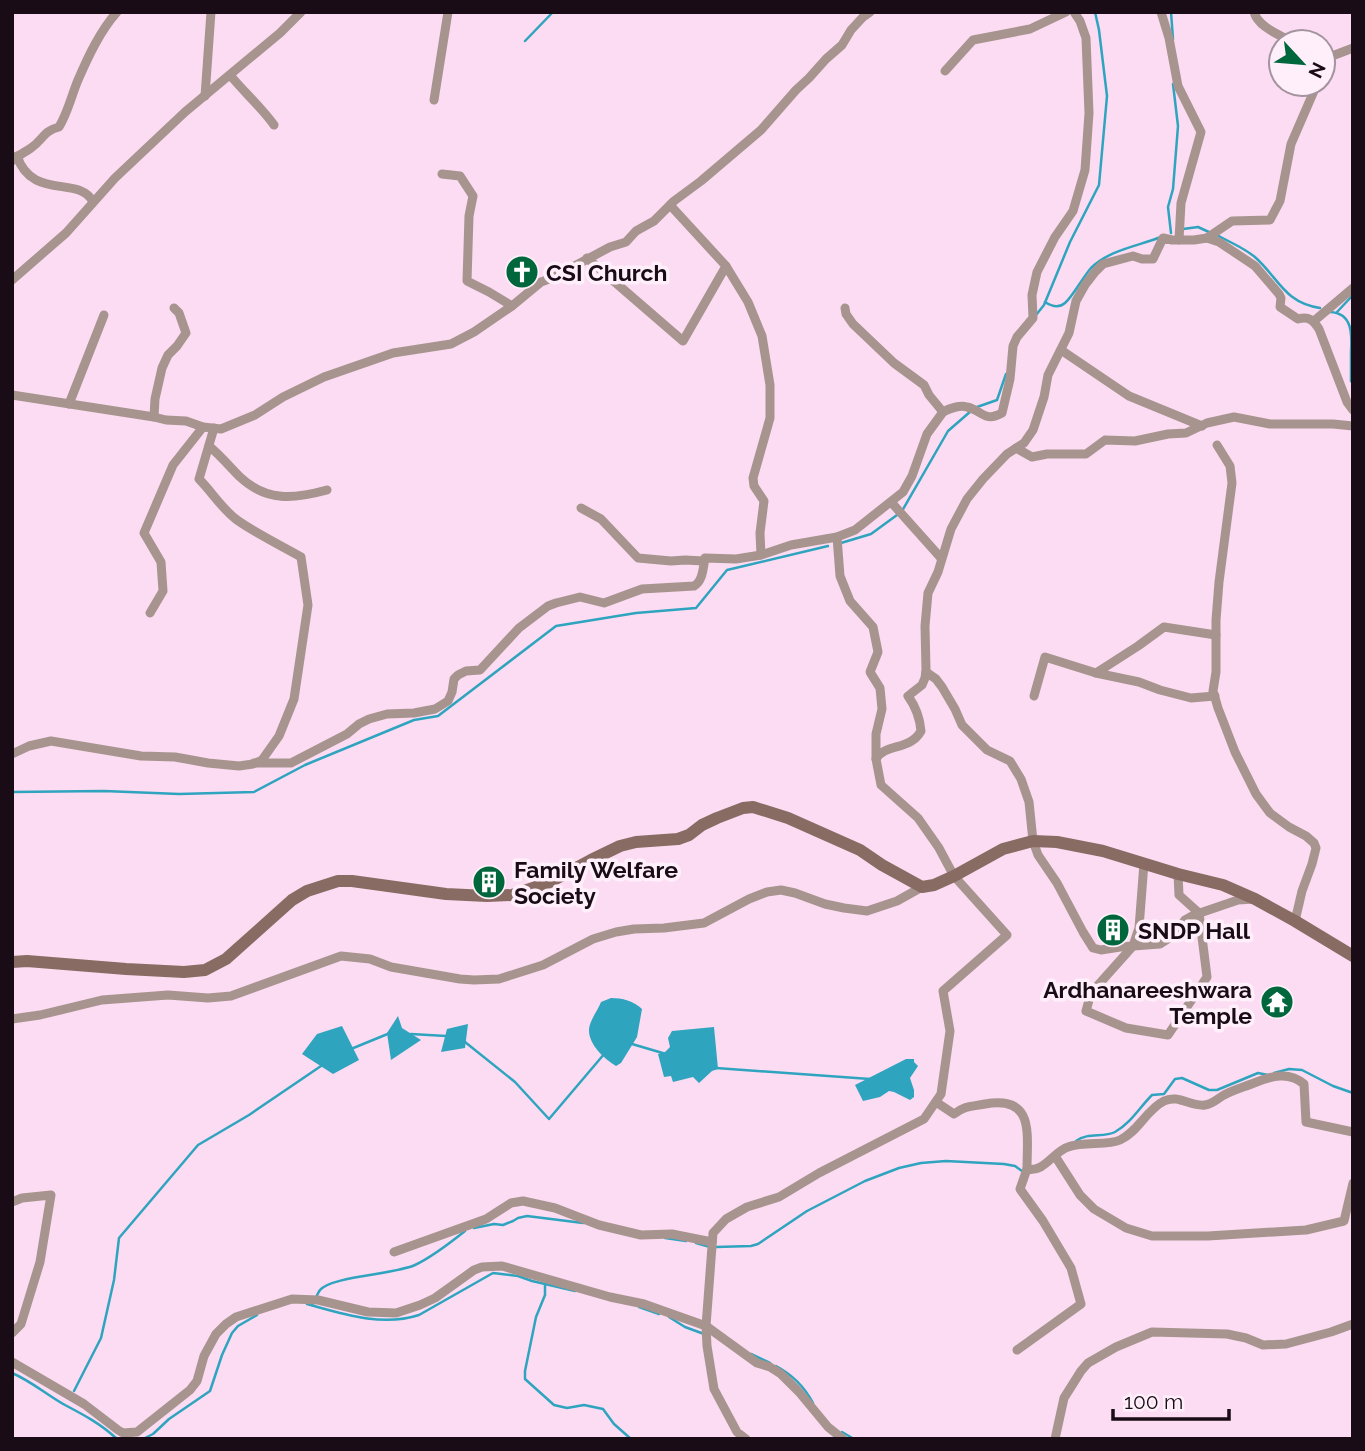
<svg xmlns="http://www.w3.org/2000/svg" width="1365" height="1451" viewBox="0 0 1365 1451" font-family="Raleway,sans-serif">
<rect width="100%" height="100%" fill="#fcdcf2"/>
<!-- water -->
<g fill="#2ea4bf">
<path d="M611,998C622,998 634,1001 642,1009L637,1037L621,1063L616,1066C604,1059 588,1044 589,1029C590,1020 598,1010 601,1002Z"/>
<path d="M398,1016L402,1028L421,1040L391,1060L387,1033Z"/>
<path d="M468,1024L465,1048L441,1052L447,1029Z"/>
<path d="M342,1026L359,1060L333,1074L302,1054L317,1034Z"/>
<path d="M714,1027L718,1069L712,1071L699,1083L693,1077L673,1082L671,1076L664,1077L658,1054L665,1052L670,1047L668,1038L672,1031Z"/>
<path d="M906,1059H914V1062L918,1066L910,1078L914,1090V1097L910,1100L894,1092L889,1091L880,1097L863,1101L855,1085Z"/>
</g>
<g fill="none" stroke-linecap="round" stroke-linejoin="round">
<!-- stream -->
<g stroke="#2ea4bf" stroke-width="2.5">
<path d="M1171,12L1173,39"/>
<path d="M525,41L553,12"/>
<path d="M1183,229L1198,227L1211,233"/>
<path d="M1171,233L1168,207L1173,189L1178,126L1173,84"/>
<path d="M1217,235C1229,242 1245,248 1256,258C1279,279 1285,303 1320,308"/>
<path d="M1045,302C1051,306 1058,309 1065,303C1073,296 1083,277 1091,268C1109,250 1138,246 1161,237"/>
<path d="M1330,312C1353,313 1352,335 1351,352C1351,361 1351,371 1351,381L1353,383"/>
<path d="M1337,312L1353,295"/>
<path d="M1036,315L1044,305L1070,242L1099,185L1107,96L1099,30L1095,12"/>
<path d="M977,407L997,400L1006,374"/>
<path d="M902,511L948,431L971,411"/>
<path d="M841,543L871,534L897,515"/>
<path d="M12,792L104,791L179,794L254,792L305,765L414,720L438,716L556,626L636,613L696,608L727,570L828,546"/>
<path d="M411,1034L446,1036"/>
<path d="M465,1042L515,1082L549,1119L605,1053"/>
<path d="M632,1044L666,1054"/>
<path d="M351,1049L390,1033"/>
<path d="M716,1068L870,1079"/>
<path d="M1274,1073L1289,1069L1302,1070L1333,1086L1353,1093"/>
<path d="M1076,1141C1088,1132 1103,1138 1115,1132C1130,1124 1140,1107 1152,1095L1164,1094L1175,1079L1182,1078L1209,1090H1217L1258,1073L1268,1075"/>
<path d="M474,1228L494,1224L503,1225L513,1221L518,1218L527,1216L583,1223"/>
<path d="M665,1238L686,1241"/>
<path d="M696,1243L710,1247"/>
<path d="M716,1247L751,1246L758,1244L807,1211L865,1181L899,1168L921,1163L946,1161L1004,1164L1015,1166L1022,1171"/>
<path d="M545,1284L575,1291"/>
<path d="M307,1304C343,1314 382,1327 419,1315L493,1273L518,1276L532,1281L545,1284V1295L536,1317L525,1371V1379L554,1405L567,1408L584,1405L603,1409L614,1424L631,1439"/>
<path d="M312,1305C315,1301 317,1294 320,1290C332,1276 393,1275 415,1265C432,1257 450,1243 465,1231"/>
<path d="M639,1307L659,1314"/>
<path d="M669,1317L685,1327L704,1334"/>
<path d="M751,1354L770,1363"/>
<path d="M776,1366C793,1375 804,1386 813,1403"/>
<path d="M12,1373C31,1381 47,1395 65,1405C84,1415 101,1424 117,1439"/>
<path d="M74,1391L101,1338L114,1280L119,1238L198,1145L249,1115L321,1066"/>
<path d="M842,1432L854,1439"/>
<path d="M143,1439L153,1434L169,1419L210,1391L222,1355L232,1333L238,1326L257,1315"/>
</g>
<!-- street -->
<g stroke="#a8948e" stroke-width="9">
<path d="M1161,12L1169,38L1178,86L1201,132L1181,203L1179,240"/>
<path d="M1254,12C1258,27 1280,35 1292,42"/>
<path d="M1323,54L1332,56L1353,48"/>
<path d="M945,71L973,40L1030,29L1066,12"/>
<path d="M1323,73L1332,56"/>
<path d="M230,75C244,92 261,107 274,125"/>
<path d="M205,96L211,12"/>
<path d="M434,100L448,12"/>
<path d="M17,156C32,201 80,175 93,202"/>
<path d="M12,161C18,155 24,153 31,148C43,140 43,131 59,127C68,112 71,97 78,80C88,57 100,31 117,12"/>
<path d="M442,174L460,176L473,196L469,216L467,281L489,292L512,306"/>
<path d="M1207,238L1232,221L1270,220L1280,201L1291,144L1317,84"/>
<path d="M587,258L683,341L726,266L670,205"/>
<path d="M726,266L748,302L762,336L770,385V418L753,478L754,486L764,501L760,533L761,555"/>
<path d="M12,280L66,233L115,178L185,112L280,33L301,12"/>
<path d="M845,308L846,314L853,324L894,363L924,385L929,395L943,412"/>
<path d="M1314,321L1353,288"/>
<path d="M1061,350L1129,396L1202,426"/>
<path d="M12,395L154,417L166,420L186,421L203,427L221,429L255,415L283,397L324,377L393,353L451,344L474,332L512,306L541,282L552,278L610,247L626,242L636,231L654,221L674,201L701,181L761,130L796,90L809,78L826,59L842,45L851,30L863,17L870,12"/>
<path d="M69,404L104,315"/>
<path d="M154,417L155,399L162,368L168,355L177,346L186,333L179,313L174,308"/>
<path d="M1217,445L1230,466L1232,483L1219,582L1216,620V672L1213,691L1218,708L1235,752L1256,794L1270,813L1289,827L1306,836L1314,843L1316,848L1312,864L1302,891L1295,921"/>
<path d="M209,446C221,456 229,466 240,477C267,502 294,499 327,490"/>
<path d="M1016,448L1032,457L1047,454H1086L1105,440L1135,441L1168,434L1186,433L1207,423L1234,417L1270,424H1333L1353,426"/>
<path d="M891,502L941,558"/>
<path d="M581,508L601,519L638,558L671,561L685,560L704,561"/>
<path d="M837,537L840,576L850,601L873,627L878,652L870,672L880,688L882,709L876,734V759"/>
<path d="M150,613L163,591L161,562L144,533L173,465L203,427"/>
<path d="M926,672L936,679L942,687L955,709L962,725L987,750L1010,761L1021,779L1029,802L1033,841L1038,855L1057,883L1083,932L1093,948L1101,950L1120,947L1160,944L1174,935L1185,920L1194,915L1238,900L1254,899"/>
<path d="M1096,673L1138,646L1164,627L1216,635"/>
<path d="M1034,696L1045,657L1096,673L1139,682L1160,690L1191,698L1215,696"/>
<path d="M12,754L29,746L51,741L141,756L175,757L208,763L239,766L253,764L262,760L279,736L294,699L308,605L301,557C280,545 257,534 237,520C222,509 212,492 199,479L214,428"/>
<path d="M254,763H291L347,734L359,724L369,719L387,714L414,713L435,709L448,701L452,692L454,679L458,675L466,671L480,670L519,628L548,606L556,603L580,597L604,603L642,589L694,586C703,581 703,568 705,558L736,559L761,555L791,545L837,537L855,530L903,492L912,476L927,434L943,412C950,408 960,405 967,407C982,410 984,423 1002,413L1010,379L1013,346L1017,337L1033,318L1032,295L1037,272L1055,237L1073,211L1085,170L1089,113L1086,38L1080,21L1074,12"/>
<path d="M1144,863L1139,928L1133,946L1091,993L1086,1011L1126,1028L1168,1035L1207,977L1199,913L1179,895L1178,874"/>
<path d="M12,1019L40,1015L102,1000L168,995L208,998L231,996L341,956L370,959L391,967L460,979L474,980L499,979L543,965L593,939L616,932L634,929L664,928L704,923L749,899L767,892L781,890L795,893L825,904L844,908L867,911L897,901L922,887"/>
<path d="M936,1102L954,1114C966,1105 971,1107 985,1104C1035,1095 1027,1134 1027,1169C1044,1173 1053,1152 1068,1147C1084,1141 1107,1146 1120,1140C1139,1131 1146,1110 1164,1101C1178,1094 1191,1107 1205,1105C1213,1104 1218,1098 1224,1095C1233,1090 1244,1087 1254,1083C1271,1076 1289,1071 1304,1084L1306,1122L1353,1132"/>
<path d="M1055,1156L1080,1195L1094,1209L1126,1228L1152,1236H1208L1306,1230L1344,1221L1353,1183"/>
<path d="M12,1202L22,1198L51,1195L40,1262L21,1324L12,1333"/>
<path d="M394,1252L486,1219L511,1203L523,1201L555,1208L599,1225L641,1235L672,1234L712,1242"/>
<path d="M1017,1350L1081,1304L1071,1268L1043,1221L1020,1189L1027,1169"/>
<path d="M12,1362L84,1404L118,1430L123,1433L137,1432L190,1390L197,1381L204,1356L216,1334L226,1324L236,1317L292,1299L318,1300L368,1312L396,1313L420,1305L435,1298L474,1270L482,1267L502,1266L610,1297L644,1304L706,1326L757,1363L770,1367L781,1374L799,1392L828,1427L843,1439"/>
<path d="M746,1439L737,1432L714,1389L707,1346L706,1326L713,1233L726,1219L747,1207L779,1197L819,1173L924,1119L941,1094L950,1031L943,991L1007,935L954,876L939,848L918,818L881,785L876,759C885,743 910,751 921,731C920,719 916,707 908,696L922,685L925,678L926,670L925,626L928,593L938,572L951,529L967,499L983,479L1007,454L1024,443L1033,430L1044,397L1048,375L1069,333L1076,301L1085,285L1095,272L1103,264L1133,256L1142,259H1153L1163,238L1172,240H1194L1207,238L1219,242L1255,266L1279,294L1281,298L1280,307L1298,319C1309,316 1313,320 1319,329L1347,402L1353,410"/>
<path d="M1055,1439L1064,1398L1081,1371L1088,1363L1116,1347L1152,1332L1227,1334L1246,1338L1263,1345L1286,1344L1331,1332L1353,1324"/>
</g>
<!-- secondary -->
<path stroke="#886c64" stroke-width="12" d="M12,962L27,961L126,969L184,972L205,970L226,959L292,900L307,891L338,881H352L446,894L487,896L512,895L548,883L591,860L620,846L636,842L678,839L689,835L702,825L717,818L743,808L753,807L788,818L860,850L882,865L922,887L934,885L954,876L1003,849L1033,841L1057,842L1103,851L1178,874L1223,885L1255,899L1295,921L1353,956"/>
</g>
<!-- icons -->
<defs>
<symbol id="church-disc" viewBox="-11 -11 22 22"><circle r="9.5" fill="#00673d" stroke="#ffeffa"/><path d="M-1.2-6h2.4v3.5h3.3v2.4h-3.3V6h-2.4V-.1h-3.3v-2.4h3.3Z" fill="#fff"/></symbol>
<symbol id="building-disc" viewBox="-11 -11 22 22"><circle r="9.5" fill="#00673d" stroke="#ffeffa"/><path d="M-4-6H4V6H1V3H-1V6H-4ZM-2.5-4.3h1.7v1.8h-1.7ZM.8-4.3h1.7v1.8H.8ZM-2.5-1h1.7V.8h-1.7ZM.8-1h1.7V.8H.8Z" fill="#fff"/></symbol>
<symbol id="temple-disc" viewBox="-11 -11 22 22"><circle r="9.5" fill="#00673d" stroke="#ffeffa"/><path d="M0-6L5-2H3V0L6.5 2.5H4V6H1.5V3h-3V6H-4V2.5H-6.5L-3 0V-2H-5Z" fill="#fff"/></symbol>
</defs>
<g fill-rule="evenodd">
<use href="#church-disc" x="503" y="253" width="38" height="38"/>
<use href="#building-disc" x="470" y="863" width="38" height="38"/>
<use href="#building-disc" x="1094" y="911" width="38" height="38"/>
<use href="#temple-disc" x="1258" y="983" width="38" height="38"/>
</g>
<g text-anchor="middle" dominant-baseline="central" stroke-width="7" stroke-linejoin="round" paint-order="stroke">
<!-- poi labels -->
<g font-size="23" font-weight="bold" fill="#190c16" stroke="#ffeffa" text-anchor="start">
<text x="546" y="272">CSI Church</text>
<text x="514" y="869">Family Welfare<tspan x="514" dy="26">Society</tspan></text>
<text x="1138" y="930">SNDP Hall</text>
<text x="1252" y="989" text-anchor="end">Ardhanareeshwara<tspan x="1252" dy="26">Temple</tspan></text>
</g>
</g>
<!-- border -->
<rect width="1365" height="1451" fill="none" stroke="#190c16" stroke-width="28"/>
<!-- north arrow -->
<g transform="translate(1302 63) rotate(116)"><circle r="33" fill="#ffeffa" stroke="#a3949f" stroke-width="2"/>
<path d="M0-5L12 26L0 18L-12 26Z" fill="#00673d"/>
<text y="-10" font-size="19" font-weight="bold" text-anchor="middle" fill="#190c16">N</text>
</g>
<!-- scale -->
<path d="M1113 1409v10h116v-10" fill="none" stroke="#190c16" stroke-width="3.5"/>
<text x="1124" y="1409" font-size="21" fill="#190c16" stroke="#ffeffa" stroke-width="5" paint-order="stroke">100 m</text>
</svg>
